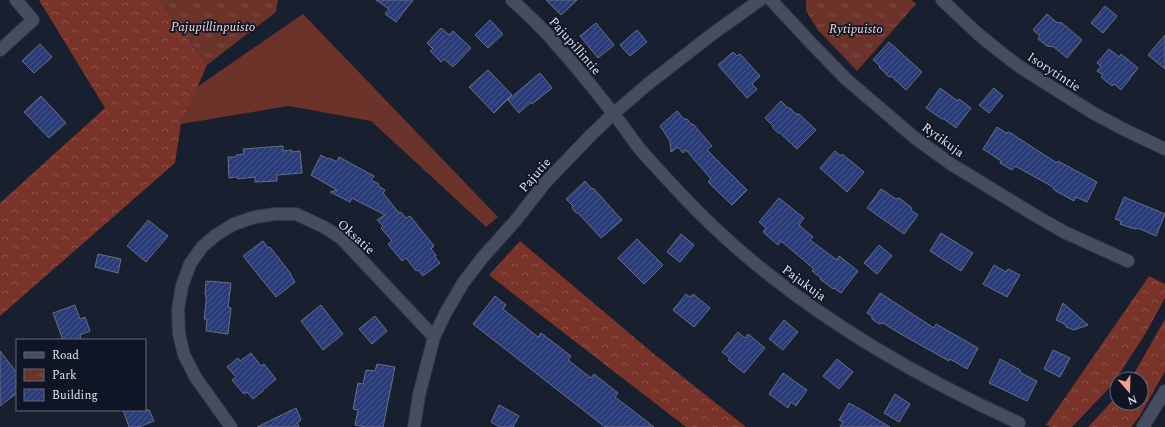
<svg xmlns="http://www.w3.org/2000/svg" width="1165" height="427" viewBox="0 0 1165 427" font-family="Spectral,serif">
<defs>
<pattern id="forest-crowns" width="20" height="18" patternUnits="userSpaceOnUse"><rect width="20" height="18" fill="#7a3328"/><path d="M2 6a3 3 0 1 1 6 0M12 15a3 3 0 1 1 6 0" fill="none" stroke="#8c5048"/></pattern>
<pattern id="park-tufts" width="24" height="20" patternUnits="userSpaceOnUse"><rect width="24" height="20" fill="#6c332a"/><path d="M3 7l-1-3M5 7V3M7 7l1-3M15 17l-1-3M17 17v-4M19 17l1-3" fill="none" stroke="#815049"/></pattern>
<pattern id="building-hatch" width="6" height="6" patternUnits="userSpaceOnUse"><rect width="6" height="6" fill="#293c77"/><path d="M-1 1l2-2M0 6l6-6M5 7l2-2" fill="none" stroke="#48588b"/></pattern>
</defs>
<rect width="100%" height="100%" fill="#181f2f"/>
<!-- green -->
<path fill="#6c332a" d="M303,14L498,217L486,227L371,121L289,106L181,124L197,87Z"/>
<!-- forest -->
<g fill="url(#forest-crowns)">
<path d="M39,0H159L207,65L181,124L175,163L0,316V203L105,108Z"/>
<path d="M520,241L654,354L746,427H686L489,275Z"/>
<path d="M1149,276L1165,284V298L1144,336L1112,385L1072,427H1051L1046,425Z"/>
<path d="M1165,319V371L1139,417L1131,427H1088L1117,396V403H1141V379H1131Z"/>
</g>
<!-- park -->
<g fill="url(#park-tufts)">
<path d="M159,0H278L276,12L207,65Z"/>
<path d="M806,0H912L916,4L857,71L818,30L806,11Z"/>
</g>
<!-- building -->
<g fill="url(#building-hatch)" stroke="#676f84">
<path d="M376,0H413L396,22L385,14L389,9Z"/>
<path d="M546,0H577L561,15Z"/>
<path d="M1105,6L1117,16L1103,33L1091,23Z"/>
<path d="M1047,14L1056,22L1062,23L1082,40L1067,58L1054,47L1047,46L1038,39L1040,36L1033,30Z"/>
<path d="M490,20L503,34L488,48L475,35Z"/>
<path d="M596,23L614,45L598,58L580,36Z"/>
<path d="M441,28L449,35L453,31L471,48L453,67L444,59L441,62L430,51L433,49L427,43Z"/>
<path d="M637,30L647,42L630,56L620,45Z"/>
<path d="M1165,35V69L1148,55Z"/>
<path d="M889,42L922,72L906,90L891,76L889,77L879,67L880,66L873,60Z"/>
<path d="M40,44L52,57L34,73L22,61Z"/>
<path d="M1109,49L1119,57L1121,54L1138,68L1121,90L1114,84L1112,86L1101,77L1103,75L1097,71L1101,66L1097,63Z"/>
<path d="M733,52L737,56L740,54L760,76L752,84L757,89L747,98L718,65Z"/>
<path d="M488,70L512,95L494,113L469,87Z"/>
<path d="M540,73L552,88L532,104L531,102L519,113L508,100Z"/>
<path d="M940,88L958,101L959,99L971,108L956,128L944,119H942L926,108Z"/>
<path d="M994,88L1003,96L989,113L979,105Z"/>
<path d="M41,96L66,123L49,138L24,112Z"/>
<path d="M781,101L788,108H790L796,114H799L816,130L797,149L780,133H778L773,128V126L765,118Z"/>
<path d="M677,111L684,119H687L692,125L693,124L712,146L707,150L747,190L732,205L708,182L711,179L686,150L683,153L678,147L671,152L670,141L660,126Z"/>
<path d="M997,127L1006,133L1009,132L1057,163L1058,161L1097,182L1087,202L1076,197L1074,201L1054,190L1053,187L1015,166L1012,170L1000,163L1001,161L983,149Z"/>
<path d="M283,146V151L292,150V152L300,151L302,173L277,175V181L255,182V177L238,179L237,177L229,178L228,157H236V155L244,154L243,149Z"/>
<path d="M835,151L841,156L842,154L864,172L847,192L820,168Z"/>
<path d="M321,155L328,159L329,158L337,162L339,157L374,176L371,180L379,184L378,186L385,190L383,193L399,213L401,212L406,218L410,216L434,246L431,249L436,255L435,257L440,263L423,276L418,270L416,271L406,258L402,261L388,244L392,241L381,228L383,226L377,220L385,215L352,198L350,202L330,192L337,190L311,175Z"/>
<path d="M585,181L591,188L594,189L622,220L601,238L578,213H576L572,208L573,206L566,199Z"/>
<path d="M881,189L896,199L899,198L911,207L912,211L918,215L904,234L867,208Z"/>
<path d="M1124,197L1165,214L1156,236L1138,228L1136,229L1128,227L1120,224L1121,221L1115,219Z"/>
<path d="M779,198L804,218L799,225L813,237L810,240L837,260L839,256L858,271L841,293L834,288L833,289L820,279L821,278L812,271L814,269L781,241L778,245L763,232L766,228L759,222Z"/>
<path d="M148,220L168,236L146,262L127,246Z"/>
<path d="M941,233L973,253L961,271L930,251Z"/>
<path d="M681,234L694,245L680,262L667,252Z"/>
<path d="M637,239L663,265L644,284L618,258Z"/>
<path d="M263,241L268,248L270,247L291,274H290L295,282L276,297L243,256Z"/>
<path d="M879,245L892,256L877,274L864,263Z"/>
<path d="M98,254L121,259L118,273L95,267Z"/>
<path d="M994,265L1006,272L1008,269L1020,275L1007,297L983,284Z"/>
<path d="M206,281L231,283L228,307L231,308L228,334L206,331L207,319H204L206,302V297L205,294Z"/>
<path d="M880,293L934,328L936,324L978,348L967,369L950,359L949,361L899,333L883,323L879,324L872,319V316L867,313Z"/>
<path d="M686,294L690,297L693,294L710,308L694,327L673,310Z"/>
<path d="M495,296L506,305L503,309L538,337L541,333L571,356L568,360L591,378L594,374L618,393L615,397L654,427H605L473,324Z"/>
<path d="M1063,303L1088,325L1074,330L1066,327V325L1056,320Z"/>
<path d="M75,305L80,319L85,317L90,331L80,335L81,340H63L53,313Z"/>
<path d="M321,305L343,334L323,350L301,321Z"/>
<path d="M375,316L387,331L372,344L359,329Z"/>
<path d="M784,320L798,332L783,350L769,339Z"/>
<path d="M738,332L745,338L748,334L765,348L744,373L728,360L730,358L722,352Z"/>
<path d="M1053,350L1070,358L1060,377L1044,369Z"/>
<path d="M0,351L17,373V393L0,406Z"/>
<path d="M251,353L261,366L264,364L276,379L263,390V391L253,399L247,392L244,394L232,380L236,377L227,367L238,358L240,361Z"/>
<path d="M837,359L853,372L839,389L823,376Z"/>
<path d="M1000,359L1020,370L1021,373L1037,381L1027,401L989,383Z"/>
<path d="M377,364L395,367L383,427H366L355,425L358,410L353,409L358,383L363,384L366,370L375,371Z"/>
<path d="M783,373L807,390L796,406L791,402L788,408L769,394Z"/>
<path d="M895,394L910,404L899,422L884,413Z"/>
<path d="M849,403L865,412L890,427H840L843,422L839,420Z"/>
<path d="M499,405L519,416L513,427H500L491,422Z"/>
<path d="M296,408L301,420L297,423L299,427H257Z"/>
<path d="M123,410H149L154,421L139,427H129Z"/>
</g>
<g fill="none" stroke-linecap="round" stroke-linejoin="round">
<defs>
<g id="minor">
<path d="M512,0C527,14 542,27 555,43C575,65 594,89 613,113C622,124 630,136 639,148C652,163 666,178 680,193C773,293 895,367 1019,423"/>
<path d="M771,0L811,43L846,79L915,138L951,164L1031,213L1064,232L1128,261"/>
<path d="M0,50L33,20L16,0"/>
<path d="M231,427L196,378L184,355L179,334L178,309L182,286L190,264L202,247L216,235L234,224L255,217L275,214H296L324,227L341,238L434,337"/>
</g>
<g id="tertiary">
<path d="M942,0L977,33L999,51L1020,67L1093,113L1125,130L1165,149"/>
<path d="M414,427L419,395L434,337L445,314L463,283L483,257L516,220L545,183L590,136L613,114L648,84L715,32L760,0"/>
<path d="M1143,427L1165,391"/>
</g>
</defs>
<!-- minor casing -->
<use href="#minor" stroke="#343846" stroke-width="14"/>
<!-- tertiary casing -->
<use href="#tertiary" stroke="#343846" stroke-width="14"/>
<!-- minor -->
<use href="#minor" stroke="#464d60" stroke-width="12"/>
<!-- tertiary -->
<use href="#tertiary" stroke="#464d60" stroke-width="12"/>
</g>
<g text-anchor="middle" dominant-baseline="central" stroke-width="3.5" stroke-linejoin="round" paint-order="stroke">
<!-- park labels -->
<g font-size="13" font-style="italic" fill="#f0d9d4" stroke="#101525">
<text x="213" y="27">Pajupillinpuisto</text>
<text x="856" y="29">Rytipuisto</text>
</g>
<!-- street labels -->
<g font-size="13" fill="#dee2ee" stroke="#101525">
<text transform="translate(575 46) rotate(49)">Pajupillintie</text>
<text transform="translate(1054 72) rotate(33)">Isorytintie</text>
<text transform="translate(943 140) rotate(36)">Rytikuja</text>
<text transform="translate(535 175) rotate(-49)">Pajutie</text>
<text transform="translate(356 237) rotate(42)">Oksatie</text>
<text transform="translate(804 283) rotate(36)">Pajukuja</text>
</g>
</g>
<!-- legend -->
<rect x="16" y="339" width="130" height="72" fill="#101525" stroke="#626775"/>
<rect x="24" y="352" width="20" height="6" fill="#464d60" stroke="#626775"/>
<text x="52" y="359" font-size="12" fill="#dee2ee">Road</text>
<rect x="24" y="369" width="20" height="12" fill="url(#park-tufts)" stroke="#626775"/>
<text x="52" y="379" font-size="12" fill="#dee2ee">Park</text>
<rect x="24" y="389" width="20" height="12" fill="url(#building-hatch)" stroke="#626775"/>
<text x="52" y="399" font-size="12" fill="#dee2ee">Building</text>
<!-- north arrow -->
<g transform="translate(1129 391) rotate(160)"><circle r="19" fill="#101525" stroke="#626775"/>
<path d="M0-3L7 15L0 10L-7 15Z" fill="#f59d8e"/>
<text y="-6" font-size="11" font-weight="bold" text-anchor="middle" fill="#dee2ee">N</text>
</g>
</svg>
